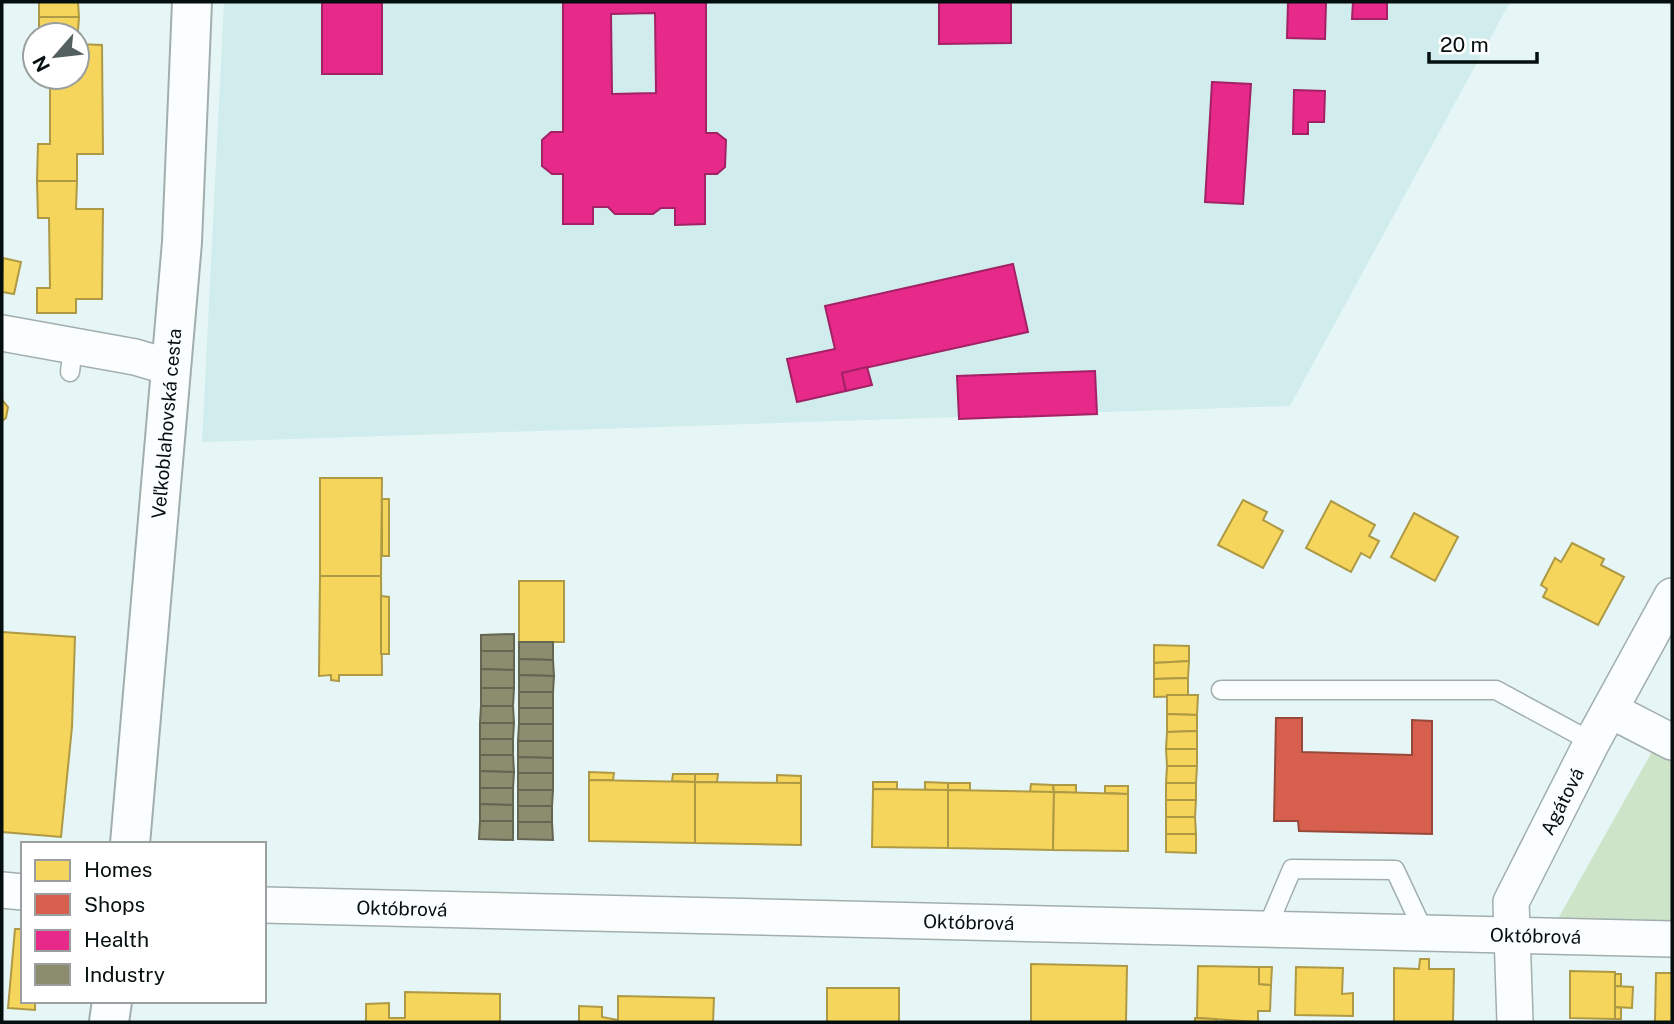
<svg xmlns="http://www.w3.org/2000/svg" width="1674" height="1024" viewBox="0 0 1674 1024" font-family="'Public Sans',sans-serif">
<rect width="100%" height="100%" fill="#e6f6f6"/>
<!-- built -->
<path fill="#d0ecec" d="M224,2H1510L1290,406L202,442Z"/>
<!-- green -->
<path fill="#cde4c9" d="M1653,750L1672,760V927L1555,924Z"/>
<!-- homes -->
<g fill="#f6d55c" stroke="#ae9a45" stroke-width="2">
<path d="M39,2H78L79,17H39Z"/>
<path d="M39,17H79L77,44L102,45L103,154H77V181H37L38,144H50V77H77V35H39Z"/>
<path d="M37,181H77L76,209H103L102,299H76V313H37V288H50L49,218H38Z"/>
<path d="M3,258L21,262L14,294L2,292Z"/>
<path d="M2,400L8,407L6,418L2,421Z"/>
<path d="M320,478H382L381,576H320Z"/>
<rect x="382" y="499" width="7" height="57"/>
<path d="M1243,500L1267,512L1263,520L1283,531L1263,568L1218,545Z"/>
<path d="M1331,501L1375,525L1369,536L1379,541L1370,558L1361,553L1351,572L1306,548Z"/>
<path d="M1414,513L1458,537L1435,581L1391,557Z"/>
<path d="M1572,543L1604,559L1601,565L1624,577L1598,625L1543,597L1547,589L1541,585L1555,558L1561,562Z"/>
<path d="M320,576H381L382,675H339V681L331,680V675L319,676Z"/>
<rect x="519" y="581" width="45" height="61"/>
<path d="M381,596L389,597V654H381Z"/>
<path d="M2,632L75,637L72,727L61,837L2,832Z"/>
<path d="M1154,645L1189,646V661L1154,663Z"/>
<path d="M1189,661L1188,678L1154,679V663Z"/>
<path d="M1188,678V696L1154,697V679Z"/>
<path d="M1167,695H1198L1197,715L1167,714Z"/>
<path d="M1167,714L1197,715V731L1167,732Z"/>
<path d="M1197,731V749H1166L1167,732Z"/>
<path d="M1166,749H1197V766H1167Z"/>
<path d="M1167,766H1197L1196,783H1166Z"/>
<path d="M589,772L614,773L613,780H589Z"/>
<path d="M673,774H695V782L672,781Z"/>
<path d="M695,774H718L717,782H695Z"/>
<path d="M777,775L801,776V783H777Z"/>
<path d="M589,780L695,782V843L589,841Z"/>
<path d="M695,782L801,783V845L695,843Z"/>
<rect x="873" y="782" width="24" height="7"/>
<path d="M925,782L948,783V790H925Z"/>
<path d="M948,783H970V791L948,790Z"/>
<rect x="1166" y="783" width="30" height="17"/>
<path d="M1031,784L1053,785L1054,792H1030Z"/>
<path d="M1053,785H1076V793L1054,792Z"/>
<path d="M1105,786H1128V794L1105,793Z"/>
<path d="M873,789L948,790V848L872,847Z"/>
<path d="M948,790L1054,792L1053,850L948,848Z"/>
<path d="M1054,792L1128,794V851L1053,850Z"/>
<path d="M1166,800H1196L1195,817H1166Z"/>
<path d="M1166,817H1195L1196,834H1166Z"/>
<path d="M1166,834H1196V853L1166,852Z"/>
<path d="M15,929H23V1001H35V1010L8,1008Z"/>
<path d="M1420,959H1429V969H1454L1453,1022H1394V968L1419,969Z"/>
<path d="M1031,964L1127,966L1126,1022H1031Z"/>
<path d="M1198,966L1259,967V984L1271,985L1270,1011H1258V1022L1197,1018Z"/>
<path d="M1259,967H1272L1271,985L1259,984Z"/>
<path d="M1296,967L1343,968L1342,994L1353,993V1016L1295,1015Z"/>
<path d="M1570,971L1615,972V1019L1570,1018Z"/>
<path d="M1656,973H1672V1022H1655Z"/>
<rect x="1615" y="974" width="6" height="12"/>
<path d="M1615,986L1633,987L1632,1008L1615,1007Z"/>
<rect x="827" y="988" width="72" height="34"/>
<path d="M405,992L500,994V1022H366V1004L389,1003V1018H405Z"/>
<path d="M618,996L714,998L713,1022H579V1006L602,1007V1017L618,1020Z"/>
<path d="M1615,1007L1621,1008V1019H1615Z"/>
<path d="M1195,1018L1216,1019V1022H1195Z"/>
</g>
<!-- shops -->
<path fill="#d6604d" stroke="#97483a" stroke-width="2" d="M1276,718H1302V752L1412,755V720L1432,721V834L1299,831L1298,821H1274Z"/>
<!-- health -->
<g fill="#e7298a" stroke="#a32165" stroke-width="2" fill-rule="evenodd">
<rect x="322" y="2" width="60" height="72"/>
<path d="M563,2H706V133H717L726,140L725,167L717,174H705V224L675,225V208H661L653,214H615L608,207H593V224H563V174H552L542,166V140L551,132H563ZM655,13L656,93L612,94L611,14Z"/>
<path d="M939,2H1011V43L939,44Z"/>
<path d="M1288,2H1326L1325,39L1287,38Z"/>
<path d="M1353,2H1387V19H1352Z"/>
<path d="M1212,82L1251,84L1243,204L1205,202Z"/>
<path d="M1294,90L1325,91L1324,122H1308V134H1293Z"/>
<path d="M1013,264L1028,332L842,373L846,391L797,402L787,359L835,349L825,306Z"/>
<path d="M867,367L872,385L846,391L842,373Z"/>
<path d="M1095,371L1097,414L959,419L957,376Z"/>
</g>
<!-- industry -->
<g fill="#8c8c6e" stroke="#646652" stroke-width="2">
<path d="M514,634V651H481V635Z"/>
<path d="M519,642H553V660L519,659Z"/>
<path d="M481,651H514V670L481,669Z"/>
<path d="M519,659L553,660L554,676L519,675Z"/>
<path d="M481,669L514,670V688H481Z"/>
<path d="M519,675L554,676L553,692H519Z"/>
<path d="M481,688H514L513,706H481Z"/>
<rect x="519" y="692" width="34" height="16"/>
<path d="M481,706H513L514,723H480Z"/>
<rect x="519" y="708" width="34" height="16"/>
<path d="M480,723H514L513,739H480Z"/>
<path d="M519,724H553V741H518Z"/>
<rect x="480" y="739" width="33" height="16"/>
<path d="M518,741H553V758L518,757Z"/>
<path d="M480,755H513L514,772L480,771Z"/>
<path d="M518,757L553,758V773H518Z"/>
<path d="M480,771L514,772L513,788H480Z"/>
<rect x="518" y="773" width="35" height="17"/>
<path d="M480,788H513V805L480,804Z"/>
<path d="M518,790H553L552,806H518Z"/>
<path d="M480,804L513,805V821H480Z"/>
<rect x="518" y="806" width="34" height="16"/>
<path d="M480,821H513V840L479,839Z"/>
<path d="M518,822H552L553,840L518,839Z"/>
</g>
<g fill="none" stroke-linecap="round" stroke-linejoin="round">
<defs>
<g id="lane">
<path d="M70,372L73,347"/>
<path d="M1221,690H1496L1592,742"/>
<path d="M1267,928L1292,869L1395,870L1424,932"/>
</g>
<g id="street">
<path d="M2,333L135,357L169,367"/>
<path d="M1610,710L1672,742"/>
<path d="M2,890L23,892"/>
<path id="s1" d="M264,905L1672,939"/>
<path id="s2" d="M1515,1022L1511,902L1592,742L1672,596"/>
</g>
<g id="secondary">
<path id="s3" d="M130,844L182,242L192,2"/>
<path d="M109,1022L112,1001"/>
</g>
</defs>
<!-- lane casing -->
<use href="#lane" stroke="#a2aeae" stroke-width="21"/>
<!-- street casing -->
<use href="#street" stroke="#a2aeae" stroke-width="38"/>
<!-- secondary casing -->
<use href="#secondary" stroke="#a2aeae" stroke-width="42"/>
<!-- lane -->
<use href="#lane" stroke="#fbfefe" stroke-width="18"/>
<!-- street -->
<use href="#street" stroke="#fbfefe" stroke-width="35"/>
<!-- secondary -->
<use href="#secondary" stroke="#fbfefe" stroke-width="38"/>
</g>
<g text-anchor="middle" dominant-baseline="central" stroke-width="7" stroke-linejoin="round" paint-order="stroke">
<!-- street labels -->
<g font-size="19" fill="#050f0f" stroke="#fff">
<text stroke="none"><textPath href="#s3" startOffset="422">Veľkoblahovská cesta</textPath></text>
<text stroke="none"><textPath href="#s2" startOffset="233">Agátová</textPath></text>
<text stroke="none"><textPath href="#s1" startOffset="138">Októbrová</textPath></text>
<text stroke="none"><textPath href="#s1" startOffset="705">Októbrová</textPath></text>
<text stroke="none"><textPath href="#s1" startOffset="1272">Októbrová</textPath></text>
</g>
</g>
<!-- border -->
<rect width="1674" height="1024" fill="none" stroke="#050f0f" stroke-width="7"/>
<!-- legend -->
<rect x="21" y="842" width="245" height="161" fill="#ffffff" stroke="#9b9f9f" stroke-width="2"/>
<rect x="35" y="860" width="35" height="21" fill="#f6d55c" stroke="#9b9f9f" stroke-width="2"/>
<text x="84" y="877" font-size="21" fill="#050f0f">Homes</text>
<rect x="35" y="894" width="35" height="21" fill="#d6604d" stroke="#9b9f9f" stroke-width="2"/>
<text x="84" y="912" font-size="21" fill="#050f0f">Shops</text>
<rect x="35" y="930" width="35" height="21" fill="#e7298a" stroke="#9b9f9f" stroke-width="2"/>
<text x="84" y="947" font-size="21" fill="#050f0f">Health</text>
<rect x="35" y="964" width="35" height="21" fill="#8c8c6e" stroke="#9b9f9f" stroke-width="2"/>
<text x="84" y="982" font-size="21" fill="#050f0f">Industry</text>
<!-- north arrow -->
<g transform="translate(56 56) rotate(242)"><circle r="33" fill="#ffffff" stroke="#9b9f9f" stroke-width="2"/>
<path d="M0-5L12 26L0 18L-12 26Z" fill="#546060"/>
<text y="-10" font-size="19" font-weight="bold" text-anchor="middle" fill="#050f0f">N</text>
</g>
<!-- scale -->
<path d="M1429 52v10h108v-10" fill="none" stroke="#050f0f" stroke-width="3.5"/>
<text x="1440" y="52" font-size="21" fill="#050f0f" stroke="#ffffff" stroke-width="5" paint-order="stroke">20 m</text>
</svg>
